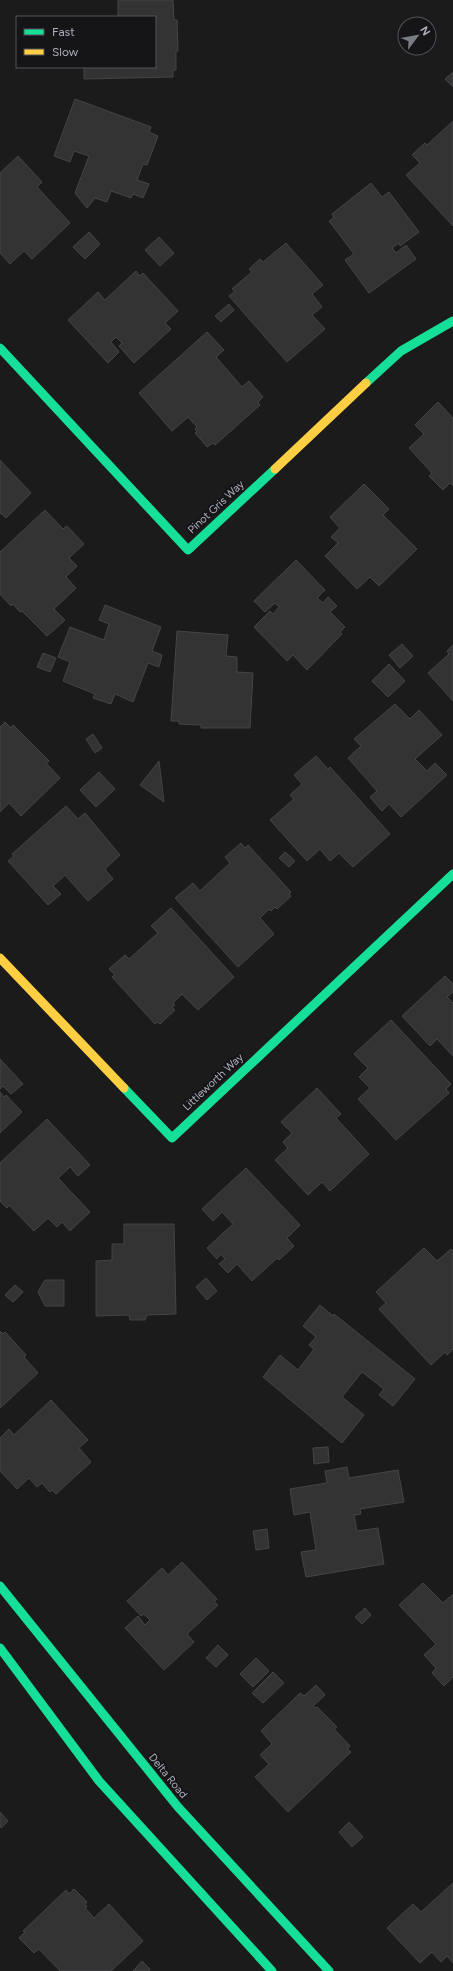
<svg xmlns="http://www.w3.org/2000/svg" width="453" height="1971" viewBox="0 0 453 1971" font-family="Figtree,sans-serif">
<rect width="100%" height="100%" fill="#1b1b1c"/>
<!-- building -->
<g fill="#333334" stroke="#444548">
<path d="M118,0H173L174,20H177L178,51H176V70H173V77L84,79V67H155V17H102H118Z"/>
<path d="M453,72V87L445,79Z"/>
<path d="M75,99L151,127L149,132L158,136L147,165L143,164L137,180L149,184L143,198L133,194L131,198L111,191L107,202L95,198L87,208L75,193L89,156L74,151L70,162L54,156Z"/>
<path d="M453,121V226L406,175L420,163L412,155L425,143L427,145Z"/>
<path d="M18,156L42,182L37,187L70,223L32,259L24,251L10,264L0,253V173Z"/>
<path d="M371,183L382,197L389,192L419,232L400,246L399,243L392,248L396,253L406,245L416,259L369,293L345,260L354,254L329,221L334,218L332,214Z"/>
<path d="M89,232L100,244L85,259L73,247Z"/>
<path d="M159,237L174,253L160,266L145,250Z"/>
<path d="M286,243L323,285L312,294L322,307L312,315L325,329L287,362L229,296L235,291L232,289L252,272L249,269L260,259L263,262Z"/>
<path d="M136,271L140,276L143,273L178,311L165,323L171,329L134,363L119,346L122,343L116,337L111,342L119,352L108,363L68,320L98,292L105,300Z"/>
<path d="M229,304L234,310L221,322L215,316Z"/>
<path d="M207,332L224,350L216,357L242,387L249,381L263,397L258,402L260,405L215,445L213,443L207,447L195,433L197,431L195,429L197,427L188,417L172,431L139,393Z"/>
<path d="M438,402L453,418V486L450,483L443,490L429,476L432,473L409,448L424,434L415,425Z"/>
<path d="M0,460L31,493L6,518L0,513Z"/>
<path d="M364,484L389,509L383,515L417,549L379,586L370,577L357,589L325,556L338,543L331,537L340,528L330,517Z"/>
<path d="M45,510L63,529L67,526L84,544L69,558L77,566L66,577L76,588L54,609L65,620L47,636L22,611L20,612L13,604L11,606L0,594V552Z"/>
<path d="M296,560L325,590L317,598L323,603L328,597L337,606L330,612L345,627L340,632L342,634L307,670L293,655L287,661L254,627L270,611L273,614L279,607L275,603L265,612L254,601Z"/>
<path d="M105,605L161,627L152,651L162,655L159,667L148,663L133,702L115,694L111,704L93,698L95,694L63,681L70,662L58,657L70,627L104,640L109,624L99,620Z"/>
<path d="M177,631L228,635L226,656L237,657V672L253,673L250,728H201V725L179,724V721H171Z"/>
<path d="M402,644L413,656L400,668L389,655Z"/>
<path d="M453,645V701L428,673L449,654L447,651Z"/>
<path d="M43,653L56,658L50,672L37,667Z"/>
<path d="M389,664L405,681L388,697L372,681Z"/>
<path d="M395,704L410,719L419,710L442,735L415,759L427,771L435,763L447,775L401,817L389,804L382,811L370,797L377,791L348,758L361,746L354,739Z"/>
<path d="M5,722L11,728L13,725L49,761L46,763L60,778L21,816L9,803L0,812V727Z"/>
<path d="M93,734L102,748L95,753L86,739Z"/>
<path d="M316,756L328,769L330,767L390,834L353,867L339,853L330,861L320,849L307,861L270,820L294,799L290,795L302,784L294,775Z"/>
<path d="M159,761L164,802L140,785Z"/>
<path d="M99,772L115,789L96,807L80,790Z"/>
<path d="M66,806L78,819L85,813L120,855L105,869L113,879L88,901L65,875L53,886L61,894L48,905L8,861L14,856L12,854Z"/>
<path d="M241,843L245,848L248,845L291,892L289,894L291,896L277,909L275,907L271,911L269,909L260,918L274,934L238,967L175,898L193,883L200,891L230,863L225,857Z"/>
<path d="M285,852L295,861L289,867L279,858Z"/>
<path d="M171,908L234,977L198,1010L182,994L173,1003L175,1005L172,1007L175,1010L160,1024L157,1022L155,1024L112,977L115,975L109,969L125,955L129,959L158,933L151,926Z"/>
<path d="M445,976L453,984V992L447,997L453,1003V1056L437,1039L430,1046L402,1016Z"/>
<path d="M391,1020L451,1084L446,1089L449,1093L396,1140L358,1099L370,1088L359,1077L368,1068L354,1054Z"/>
<path d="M0,1059L23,1084L11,1094L3,1086L0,1089Z"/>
<path d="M317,1088L341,1114L336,1118L369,1154L330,1191L322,1182L308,1195L275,1160L288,1148L283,1142L292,1133L281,1122Z"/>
<path d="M0,1092L4,1097L6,1095L22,1112L0,1133Z"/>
<path d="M47,1119L90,1165L78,1176L70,1167L58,1178L90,1212L70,1231L62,1222L57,1227L48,1218L34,1231L9,1205L7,1208L0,1201V1163Z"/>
<path d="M246,1168L300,1225L287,1238L294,1246L279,1260L277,1258L252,1281L237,1264L228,1273L219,1264L225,1259L221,1254L217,1259L207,1248L233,1224L222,1212L213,1221L202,1209Z"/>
<path d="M124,1224H174L176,1314L147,1315L145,1320H130L129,1315L96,1316V1261L112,1260V1244H124Z"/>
<path d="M424,1248L437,1261L451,1249L453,1251V1349L447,1355L445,1352L431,1365L379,1309L386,1303L376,1292Z"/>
<path d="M206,1278L217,1291L207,1300L196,1287Z"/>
<path d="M45,1280H64V1306H45L38,1292Z"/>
<path d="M15,1285L23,1292L13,1302L5,1295Z"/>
<path d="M320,1305L333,1316L334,1314L415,1379L393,1406L379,1395L384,1389L362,1372L342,1397L364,1415L342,1443L263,1377L280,1355L298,1370L314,1349L309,1345L316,1337L303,1326Z"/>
<path d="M0,1331L3,1334L5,1332L26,1355L24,1357L38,1373L0,1408Z"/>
<path d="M51,1400L88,1440L79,1448L91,1462L56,1494L52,1490L50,1492L42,1483L37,1487L29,1478L17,1489L0,1471V1438L9,1429L14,1435Z"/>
<path d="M328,1447L329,1462L314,1464L313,1448Z"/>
<path d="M347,1467L349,1478L398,1470L404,1502L360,1509L361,1514L354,1515L357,1531L378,1528L384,1564L306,1577L301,1552L316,1550L310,1512L294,1515L290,1489L327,1483L325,1471Z"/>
<path d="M267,1529L269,1548L256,1550L253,1531Z"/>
<path d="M182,1562L217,1599L214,1602L218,1605L187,1634L194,1642L164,1670L125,1628L138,1616L145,1625L150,1620L144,1614L141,1616L127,1601L162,1568L168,1575Z"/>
<path d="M423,1583L443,1603L453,1594V1677L444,1686L432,1673L436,1668L424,1655L436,1644L399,1605Z"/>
<path d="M365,1608L371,1615L362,1624L355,1617Z"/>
<path d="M218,1645L228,1655L216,1667L206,1658Z"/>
<path d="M256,1658L269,1671L253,1687L240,1674Z"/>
<path d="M273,1672L284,1683L263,1703L252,1693Z"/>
<path d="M316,1685L325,1695L313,1706L316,1708L317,1707L337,1727L334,1729L350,1746L347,1749L351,1752L288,1812L255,1777L269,1764L260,1755L272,1744L261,1731L300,1693L304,1696Z"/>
<path d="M0,1812L8,1821L1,1828L0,1826Z"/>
<path d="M349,1822L363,1837L352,1847L339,1832Z"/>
<path d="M453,1883V1963L447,1956L441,1962L432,1952L420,1963L387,1928L413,1904L421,1912Z"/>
<path d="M74,1889L87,1902L85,1904L87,1907L85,1908L94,1918L109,1904L143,1941L111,1971H60L39,1949L34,1953L19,1938L25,1932L23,1931L66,1890L69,1894Z"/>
<path d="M142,1961L150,1969L149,1971H133Z"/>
</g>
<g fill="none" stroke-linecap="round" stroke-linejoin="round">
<!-- fast -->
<g stroke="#16e098" stroke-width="9">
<path d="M0,348L188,550L275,469"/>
<path d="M366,383L401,351L453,321"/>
<path d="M124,1088L172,1138L453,874"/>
<path d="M0,1586L178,1807L329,1971"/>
<path d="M0,1648L99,1781L272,1971"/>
</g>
<!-- slow -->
<g stroke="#ffcf43" stroke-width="9">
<path d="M275,469L366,383"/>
<path d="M0,958L124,1088"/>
</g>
</g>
<g text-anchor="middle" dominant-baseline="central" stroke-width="4" stroke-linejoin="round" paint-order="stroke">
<!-- street labels -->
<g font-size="11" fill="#adb1bc" stroke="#151518">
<text transform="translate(216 507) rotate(-43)">Pinot Gris Way</text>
<text transform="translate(213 1082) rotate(-43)">Littleworth Way</text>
<text transform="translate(168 1776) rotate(51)">Delta Road</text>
</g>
</g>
<!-- legend -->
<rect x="16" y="16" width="140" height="52" fill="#151518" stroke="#52535a"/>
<rect x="24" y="29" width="20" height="6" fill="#16e098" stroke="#52535a"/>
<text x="52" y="36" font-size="12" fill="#adb1bc">Fast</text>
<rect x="24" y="49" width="20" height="6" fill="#ffcf43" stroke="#52535a"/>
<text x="52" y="56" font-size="12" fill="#adb1bc">Slow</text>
<!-- north arrow -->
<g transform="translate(417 36) rotate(58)"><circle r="19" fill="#151518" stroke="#52535a"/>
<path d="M0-3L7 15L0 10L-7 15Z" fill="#7a7c84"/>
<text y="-6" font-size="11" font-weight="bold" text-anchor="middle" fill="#adb1bc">N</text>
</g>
</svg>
